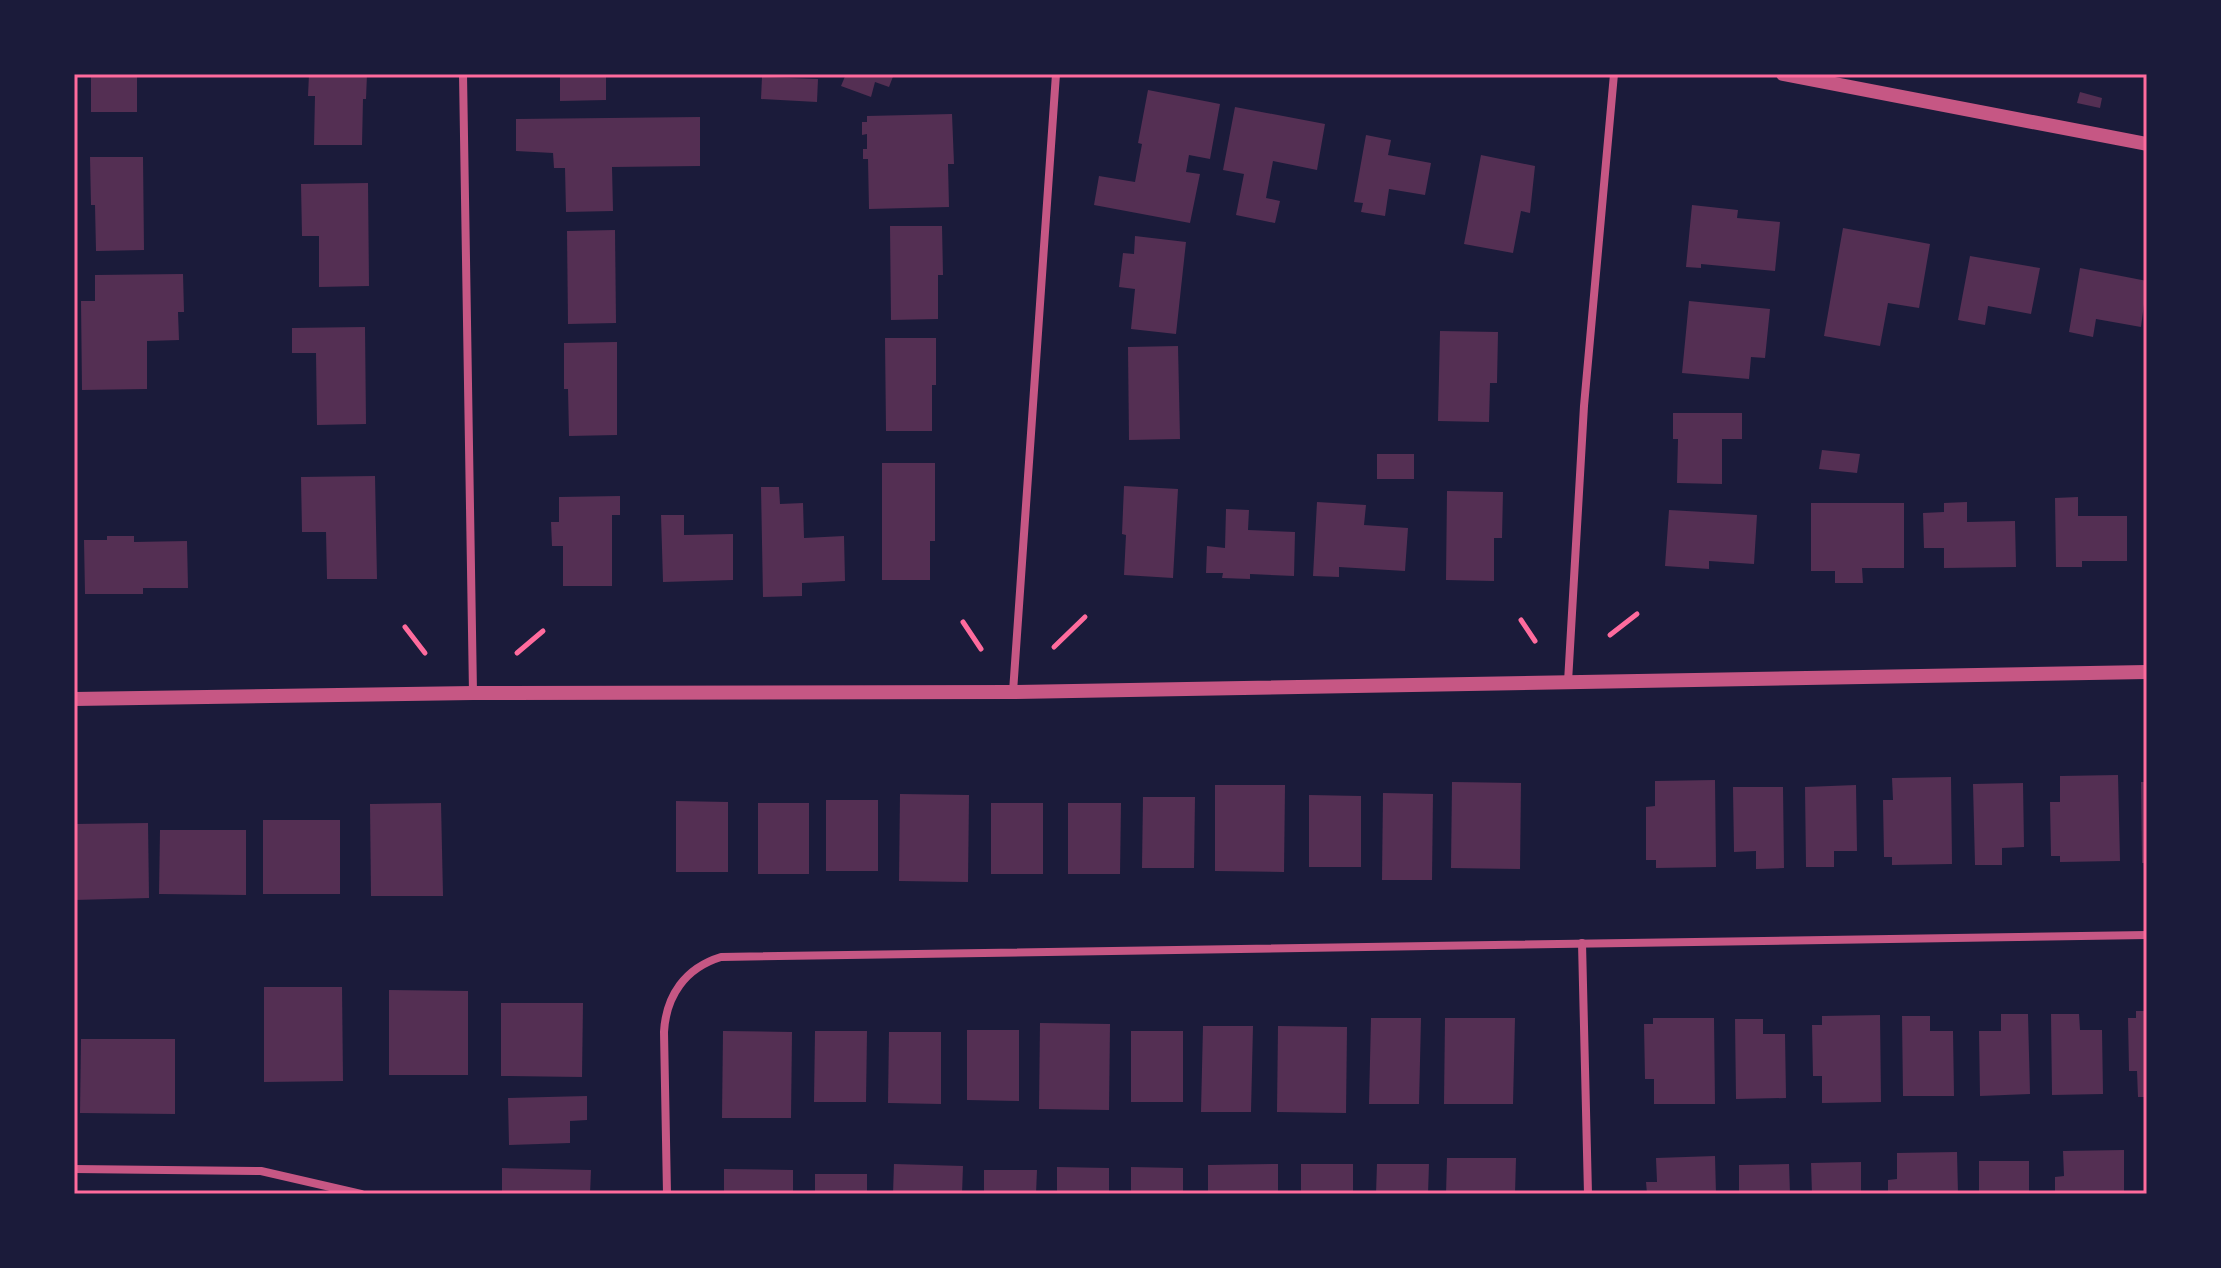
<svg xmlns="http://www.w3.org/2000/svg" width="2221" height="1268" viewBox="0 0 2221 1268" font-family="'Times New Roman',serif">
<rect width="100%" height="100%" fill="#1b1b3a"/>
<!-- building -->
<g fill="#542f53">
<rect x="91" y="74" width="46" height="38"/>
<path d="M309,74H367L366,99H363L362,145H314L315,96H308Z"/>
<path d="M560,74H606V100L560,101Z"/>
<path d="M846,74H894L889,87L875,82L871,97L841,86Z"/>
<path d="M762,77L818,79L817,102L761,99Z"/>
<path d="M1148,90L1220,104L1210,159L1189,155L1186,172L1200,174L1190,223L1094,205L1099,176L1135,182L1142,144L1138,143Z"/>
<path d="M2080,92L2102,98L2100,108L2077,103Z"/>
<path d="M1235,107L1325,124L1317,170L1273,161L1266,198L1280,201L1275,223L1236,215L1244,174L1223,170Z"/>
<path d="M952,114L954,164H948L949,207L869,209L868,159H863V149H867V134L862,135V122H867V116Z"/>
<path d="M700,117V166L612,167L613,211L566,212L565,168H554L553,153L516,151V119Z"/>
<path d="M1366,135L1391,140L1388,155L1431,163L1425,195L1389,189L1385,216L1361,212L1363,203L1354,202Z"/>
<path d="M1481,155L1535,166L1530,213L1521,211L1513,253L1464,244Z"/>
<path d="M90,157H143L144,250L96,251L95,205H91Z"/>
<path d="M368,183L369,286L319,287V236H302L301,184Z"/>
<path d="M1692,205L1738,210L1737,218L1780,222L1775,271L1701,264V268L1686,267Z"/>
<path d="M890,226H942L943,275H938V319L891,320Z"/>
<path d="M1843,228L1930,244L1919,308L1888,303L1880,346L1824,336Z"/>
<path d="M615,230L616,323L568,324L567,231Z"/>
<path d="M1135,236L1186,242L1176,334L1131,329L1135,289L1119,287L1123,253L1134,254Z"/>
<path d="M1970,256L2040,268L2031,314L1988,306L1985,325L1958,320Z"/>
<path d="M2080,268L2147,281L2141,327L2096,319L2093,337L2069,332Z"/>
<path d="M183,274L184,312H178L179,340L147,341V389L82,390L81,301H95V275Z"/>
<path d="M1689,301L1770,309L1765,358L1751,357L1749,379L1682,373Z"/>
<path d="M365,327L366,424L317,425L316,353H292V328Z"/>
<path d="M1440,331L1498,332L1497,383H1490L1489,422L1438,421Z"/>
<path d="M885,338H936V385H932V431H886Z"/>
<path d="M617,342V435L569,436L568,389H564V343Z"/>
<path d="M1178,346L1180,439L1129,440L1128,347Z"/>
<path d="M1673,413H1742V439H1722V484L1677,483L1678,439H1673Z"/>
<path d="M1822,450L1860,454L1857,473L1819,469Z"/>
<rect x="1377" y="454" width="37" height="25"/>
<path d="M882,463H935V541H930V580H882Z"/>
<path d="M375,476L377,579H327L326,532H302L301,477Z"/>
<path d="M1124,486L1178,489L1173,578L1124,575L1126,535L1122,534Z"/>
<path d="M761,487H779L780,504L803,503L804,538L844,536L845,581L802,583V596L763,597Z"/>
<path d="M1447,491L1503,492L1502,538H1494V581L1446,580Z"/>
<path d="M620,496V515H612V586H563V546H552L551,522H559V497Z"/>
<path d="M2078,497V516H2127V561H2082V567H2056L2055,498Z"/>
<path d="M1317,502L1366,505L1364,525L1408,528L1405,571L1339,567V577L1313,576Z"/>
<path d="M1967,502V522L2015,521L2016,567L1944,568V548H1924L1923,513L1944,512V503Z"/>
<path d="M1811,503H1904V568H1862L1863,583H1835V571H1811Z"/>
<path d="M1226,509L1249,510L1248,530L1295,532L1294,576L1250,574V579L1222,578L1223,573H1206L1207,546L1225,548Z"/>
<path d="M1669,510L1757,515L1754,564L1709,561V569L1665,566Z"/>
<path d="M661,515H684V535L733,534V580L663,582Z"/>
<path d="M107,536H134V542L187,541L188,588H143V594H85L84,540H107Z"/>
<path d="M2118,775L2120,861L2060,862V856H2051L2050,802H2060V776Z"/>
<path d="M1951,777L1952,864L1892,865V857H1884L1883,800H1893L1892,778Z"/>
<path d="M1715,780L1716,867L1656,868V860H1646V807L1655,806V781Z"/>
<path d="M1452,782L1521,783L1520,869L1451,868Z"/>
<path d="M2141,782H2147V863H2142Z"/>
<path d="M2023,783L2024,847L2002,848V865H1975L1973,784Z"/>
<path d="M1215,785H1285L1284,872L1215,871Z"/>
<path d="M1856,785L1857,851H1834V867H1806L1805,787Z"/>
<path d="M1733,787H1783L1784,868L1756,869V851L1734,852Z"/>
<path d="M1383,793L1433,794L1432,880H1382Z"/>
<path d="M900,794L969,795L968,882L899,881Z"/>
<path d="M1309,795L1361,796V867H1309Z"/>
<path d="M1143,797H1195L1194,868H1142Z"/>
<rect x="826" y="800" width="52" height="71"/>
<path d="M676,801L728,802V872H676Z"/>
<path d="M441,803L443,896H371L370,804Z"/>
<rect x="758" y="803" width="51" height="71"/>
<rect x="991" y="803" width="52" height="71"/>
<path d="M1068,803H1121L1120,874H1068Z"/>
<rect x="263" y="820" width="77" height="74"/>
<path d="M148,823L149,898L74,900V824Z"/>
<path d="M160,830H246V895L159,894Z"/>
<path d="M264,987H342L343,1081L264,1082Z"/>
<path d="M389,990L468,991V1075H389Z"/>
<path d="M501,1003H583L582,1077L501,1076Z"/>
<path d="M2136,1011H2147V1097H2138L2137,1071H2129L2128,1018H2136Z"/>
<path d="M2001,1014H2028L2030,1094L1980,1096L1979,1031H2001Z"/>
<path d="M2051,1014H2079L2080,1030H2102L2103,1094L2052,1095Z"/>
<path d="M1880,1015L1881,1102L1822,1103V1076H1813L1812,1025H1822V1016Z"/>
<path d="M1902,1016H1930V1031H1953L1954,1096H1903Z"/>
<path d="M1371,1018H1421L1419,1104H1369Z"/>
<path d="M1445,1018H1515L1513,1104H1444Z"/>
<path d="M1653,1018H1714L1715,1104H1654V1079H1645L1644,1024H1653Z"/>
<path d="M1735,1019H1763V1034H1785L1786,1098L1736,1099Z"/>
<path d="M1040,1023L1110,1024L1109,1110L1039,1109Z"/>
<path d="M1203,1026H1253L1251,1112H1201Z"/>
<path d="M1278,1026L1347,1027L1346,1113L1277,1112Z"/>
<path d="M967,1030H1019V1101L967,1100Z"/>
<path d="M723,1031L792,1032L791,1118H722Z"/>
<path d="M815,1031H867L866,1102H814Z"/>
<rect x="1131" y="1031" width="52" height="71"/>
<path d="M889,1032H941V1104L888,1103Z"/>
<path d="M81,1039H175V1114L80,1113Z"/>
<path d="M587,1096V1120L570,1121V1143L509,1145L508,1098Z"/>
<path d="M2124,1150V1194H2055V1177L2064,1176L2063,1151Z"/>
<path d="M1957,1152L1958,1194H1888V1180L1897,1179V1153Z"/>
<path d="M1715,1156L1716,1194H1647L1646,1182H1657L1656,1158Z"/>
<path d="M1447,1158H1516L1515,1194H1446Z"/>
<rect x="1979" y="1161" width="50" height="33"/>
<path d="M1861,1162V1194H1812L1811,1163Z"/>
<path d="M894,1164L963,1166L962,1194H893Z"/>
<path d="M1278,1164V1194H1208V1165Z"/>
<rect x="1301" y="1164" width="52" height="30"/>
<path d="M1377,1164H1429L1428,1194H1376Z"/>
<path d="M1789,1164L1790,1194H1739V1165Z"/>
<path d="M1057,1167L1109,1168V1194H1057Z"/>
<path d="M1131,1167L1183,1168V1194H1131Z"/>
<path d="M502,1168L591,1170L590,1194H502Z"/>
<path d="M724,1169L793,1170V1194H724Z"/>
<path d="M984,1170H1037L1036,1194H984Z"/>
<rect x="815" y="1174" width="52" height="20"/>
</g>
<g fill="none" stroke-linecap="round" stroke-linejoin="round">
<!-- path -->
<g stroke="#ff6b9d" stroke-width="5">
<path d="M1521,620L1535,641"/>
<path d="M963,622L981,649"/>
<path d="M405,627L425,653"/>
<path d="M1610,635L1637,614"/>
<path d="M1054,647L1085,617"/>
<path d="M517,653L543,631"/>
</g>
<!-- minor -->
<g stroke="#c65784" stroke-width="8">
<path d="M463,74L473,693"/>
<path d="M1568,682L1584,406L1614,74"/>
<path d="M1013,692L1056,74"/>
<path d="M1582,943L1588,1194"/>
<path d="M74,1169L261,1171L361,1194"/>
<path d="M667,1194L664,1032C666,996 685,968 721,957L2147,935"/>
</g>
<!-- tertiary -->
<g stroke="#c65784" stroke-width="14">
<path d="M1783,74L2147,144"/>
<path d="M74,699L473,693L1013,692L2147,672"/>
</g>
</g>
<!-- border -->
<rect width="2221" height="1268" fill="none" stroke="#1b1b3a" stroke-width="152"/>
<rect x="76" y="76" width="2069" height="1116" fill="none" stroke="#ff6b9d" stroke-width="3"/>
</svg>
